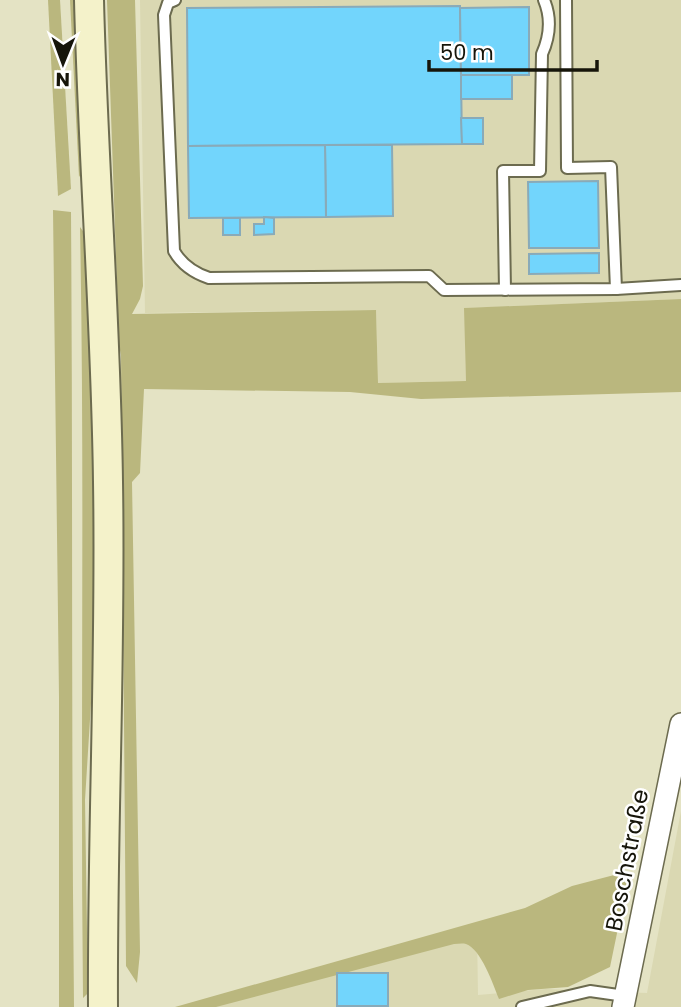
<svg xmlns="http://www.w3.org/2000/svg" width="681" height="1007" viewBox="0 0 681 1007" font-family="Poppins,sans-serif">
<rect width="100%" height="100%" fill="#e4e3c4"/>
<!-- built -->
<g fill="#dad8b2">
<path d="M140,0H681V299L465,308L466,381L378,383L376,310L145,313Z"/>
<path d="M681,811V1007H208L477,932L478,995L546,989L647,993Z"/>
</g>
<!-- green -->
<g fill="#bab77e">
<path d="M48,0H60L71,189L58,196Z"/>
<path d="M70,0H74L82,172L79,177Z"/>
<path d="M107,0H135L143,286L140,299L132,314L376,310L378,383L466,381L464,308L681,299V392L421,399L350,392L144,389L140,473L132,482L140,952L137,983L126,966L121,355L113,316L118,315Z"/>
<path d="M53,210L71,212C73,477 71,742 74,1007H59V697Z"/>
<path d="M80,227L88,238L95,481L93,671L85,800L88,993L83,998C80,741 85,484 80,227Z"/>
<path d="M618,874H627L628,880L610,967L568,987L528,990L499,999C493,984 481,949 466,944C462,943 458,944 454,944L216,1007H175L525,908L572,886Z"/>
</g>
<!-- building -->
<g fill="#72d5fc" stroke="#89aab8" stroke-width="2">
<path d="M460,6L462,144L188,146L187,8Z"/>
<path d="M529,7V75H461L460,8Z"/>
<rect x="461" y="75" width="51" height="24"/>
<path d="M461,118H483V144H462Z"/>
<path d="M325,145H392L393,216L326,217Z"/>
<path d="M325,145L326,217L189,218L188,146Z"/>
<path d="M598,181L599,248H529L528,182Z"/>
<path d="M264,217L274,218V234L254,235V224H264Z"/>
<rect x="223" y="218" width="17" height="17"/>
<path d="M599,253V273L529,274V254Z"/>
<rect x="337" y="973" width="51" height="33"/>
</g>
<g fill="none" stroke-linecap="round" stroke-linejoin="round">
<defs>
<g id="service">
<path d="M175,0L168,3L164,15L174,251C182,265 194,273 209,278L429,276L444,290L616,289L681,285"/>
<path d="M566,0L567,168L611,167L616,289"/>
<path d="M505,290L503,171H540L542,54C550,36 552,19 544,0"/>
<path d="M522,1007L590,991L625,996"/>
</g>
<path id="minor" d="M623,1007L681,724"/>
<path id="secondary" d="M89,0C93,161 106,321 108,482C111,657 102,832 103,1007"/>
</defs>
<!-- service casing -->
<use href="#service" stroke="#6c6b4f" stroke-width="14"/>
<!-- minor casing -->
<use href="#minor" stroke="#6c6b4f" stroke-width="24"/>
<!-- secondary casing -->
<use href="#secondary" stroke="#6c6b4f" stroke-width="32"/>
<!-- service -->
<use href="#service" stroke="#fff" stroke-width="10"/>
<!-- minor -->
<use href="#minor" stroke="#fff" stroke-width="21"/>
<!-- secondary -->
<use href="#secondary" stroke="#f4f2ca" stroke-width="28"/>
</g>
<g text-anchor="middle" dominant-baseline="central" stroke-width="5" stroke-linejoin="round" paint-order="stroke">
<!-- street labels -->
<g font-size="23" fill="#16150a" stroke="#fff">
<text transform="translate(627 860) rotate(-79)">Boschstraße</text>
</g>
</g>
<!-- north arrow -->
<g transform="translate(63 63) rotate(181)" stroke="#ffffff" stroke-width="5" paint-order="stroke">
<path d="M0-5L12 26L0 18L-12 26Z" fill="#16150a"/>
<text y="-10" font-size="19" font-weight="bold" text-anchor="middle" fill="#16150a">N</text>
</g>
<!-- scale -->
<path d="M429 60v10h168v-10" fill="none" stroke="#16150a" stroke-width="3.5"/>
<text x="440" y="60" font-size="21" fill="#16150a" stroke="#ffffff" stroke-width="5" paint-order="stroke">50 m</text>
</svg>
